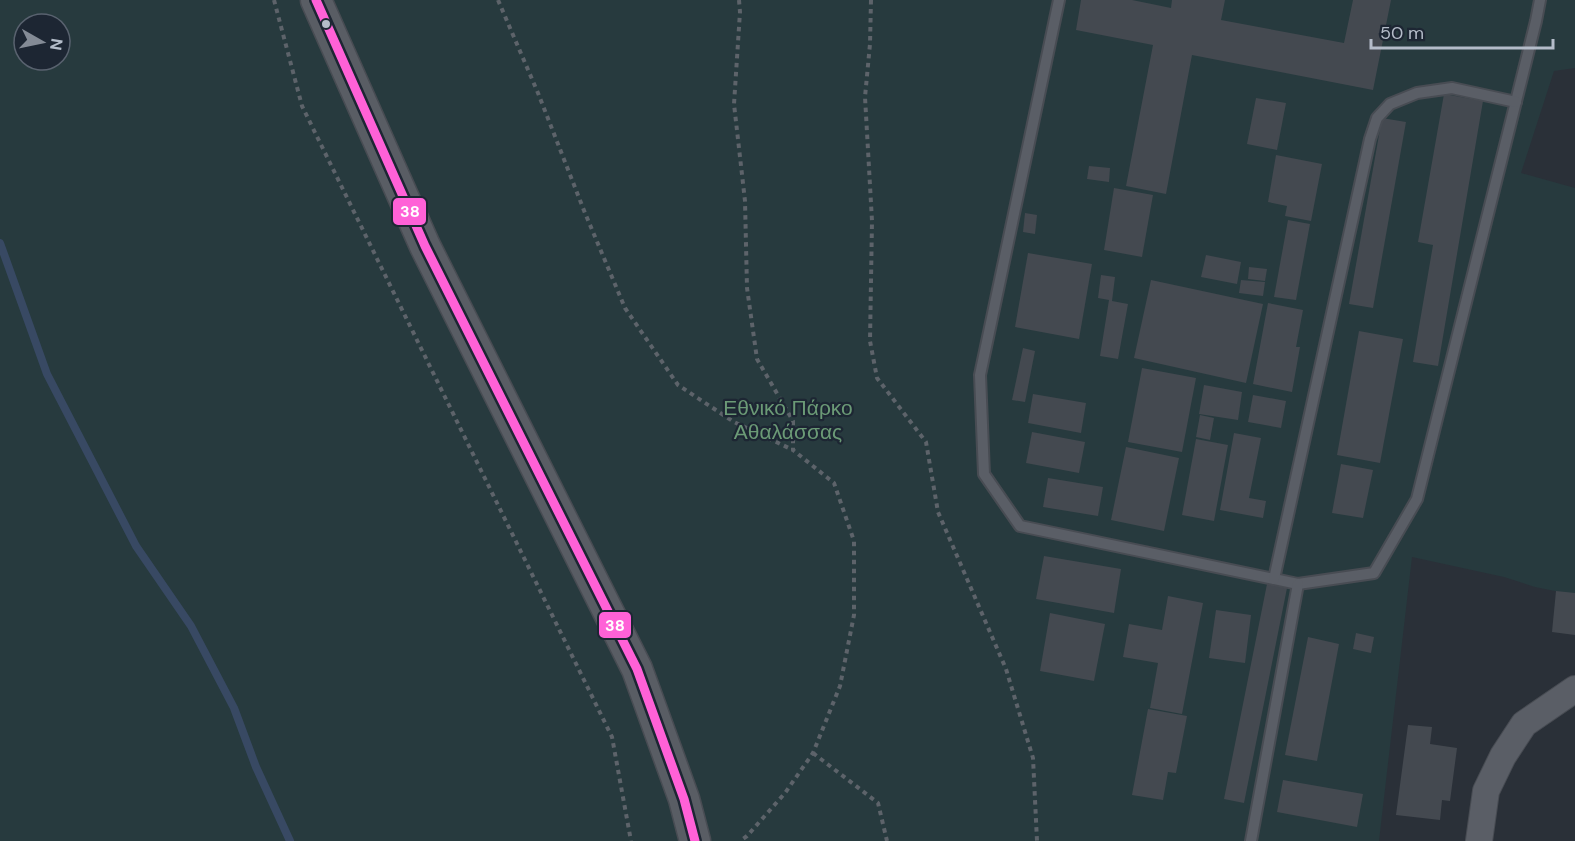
<svg xmlns="http://www.w3.org/2000/svg" width="1575" height="841" viewBox="0 0 1575 841" font-family="'DM Sans',sans-serif">
<rect width="100%" height="100%" fill="#2a3038"/>
<!-- green -->
<path fill="#273a3e" fill-rule="evenodd" d="M0,0H1575V68L1554,71L1521,173L1575,188V595L1535,587L1504,577L1412,557L1379,841H0ZM24,24H60V60H24Z"/>
<g fill="none" stroke-linecap="round" stroke-linejoin="round">
<!-- stream -->
<path stroke="#384963" stroke-width="8" d="M0,243L47,374L136,546L191,626L234,708L256,767L290,841"/>
</g>
<!-- building -->
<g fill="#444950">
<path d="M1081,0H1132L1171,8L1172,0H1225L1221,20L1344,43L1353,0H1391L1373,90L1192,55L1166,194L1126,186L1153,45L1076,30Z"/>
<path d="M1444,94L1483,101L1438,366L1413,362L1433,245L1418,242Z"/>
<path d="M1256,98L1286,103L1277,150L1247,144Z"/>
<path d="M1382,118L1406,122L1373,308L1349,304Z"/>
<path d="M1276,155L1322,164L1311,221L1285,216L1287,206L1268,202Z"/>
<path d="M1089,166L1110,168L1109,182L1087,179Z"/>
<path d="M1114,188L1153,195L1142,257L1104,250Z"/>
<path d="M1025,213L1037,215L1035,234L1023,232Z"/>
<path d="M1288,220L1310,224L1296,300L1274,297Z"/>
<path d="M1028,253L1092,264L1079,339L1015,327Z"/>
<path d="M1206,255L1241,262L1237,284L1201,277Z"/>
<path d="M1249,267L1267,269L1265,281L1248,279Z"/>
<path d="M1101,275L1115,277L1112,301L1128,304L1118,359L1100,356L1109,300L1098,298Z"/>
<path d="M1151,280L1263,304L1246,383L1134,358Z"/>
<path d="M1241,280L1265,282L1263,296L1239,293Z"/>
<path d="M1268,303L1303,310L1296,347H1300L1292,392L1253,384Z"/>
<path d="M1359,331L1403,339L1380,463L1337,455Z"/>
<path d="M1023,348L1035,351L1025,402L1012,400Z"/>
<path d="M1142,368L1196,378L1182,452L1128,442Z"/>
<path d="M1204,385L1242,392L1238,420L1199,414Z"/>
<path d="M1033,394L1086,403L1081,433L1028,423Z"/>
<path d="M1253,395L1286,401L1281,428L1248,422Z"/>
<path d="M1200,415L1214,418L1210,440L1196,437Z"/>
<path d="M1032,432L1085,442L1079,473L1026,463Z"/>
<path d="M1234,433L1261,438L1249,498L1266,501L1263,518L1220,510Z"/>
<path d="M1196,439L1228,445L1214,521L1182,515Z"/>
<path d="M1126,447L1179,458L1164,531L1111,520Z"/>
<path d="M1341,464L1373,470L1363,518L1332,513Z"/>
<path d="M1048,478L1103,487L1098,516L1043,507Z"/>
<path d="M1044,556L1121,569L1114,613L1036,599Z"/>
<path d="M1267,584L1287,588L1244,803L1224,799Z"/>
<path d="M1556,591L1575,593V635L1552,632Z"/>
<path d="M1168,596L1203,603L1182,714L1150,708L1158,663L1123,657L1129,624L1162,630Z"/>
<path d="M1216,610L1251,615L1245,663L1209,658Z"/>
<path d="M1050,613L1105,624L1094,681L1040,671Z"/>
<path d="M1356,633L1374,637L1371,653L1353,649Z"/>
<path d="M1308,637L1339,644L1317,761L1285,755Z"/>
<path d="M1148,709L1187,716L1176,773L1168,772L1163,800L1132,795Z"/>
<path d="M1408,725L1432,727L1430,744L1457,748L1450,801L1442,800L1440,820L1396,815Z"/>
<path d="M1283,780L1363,794L1357,827L1277,812Z"/>
</g>
<g fill="none" stroke-linecap="round" stroke-linejoin="round">
<defs>
<g id="service">
<path d="M1059,0L980,375L984,474L1020,526L1298,584L1374,573L1417,499L1536,21L1540,0"/>
<path d="M1274,579L1370,139L1377,118L1390,104L1417,93L1452,88L1516,102"/>
<path d="M1251,841L1298,584"/>
</g>
<path id="tertiary" d="M1479,841L1486,791L1503,756L1524,724L1575,689"/>
<path id="secondary" d="M316,0L425,246L637,669L684,799L695,841"/>
</defs>
<!-- service casing -->
<use href="#service" stroke="#484c53" stroke-width="14"/>
<!-- tertiary casing -->
<use href="#tertiary" stroke="#484c53" stroke-width="28"/>
<!-- secondary casing -->
<use href="#secondary" stroke="#484c53" stroke-width="33"/>
<!-- path -->
<g stroke="#5d636a" stroke-width="4" stroke-dasharray="4.5 4.5" stroke-linecap="butt">
<path d="M274,0L302,106L612,737L631,841"/>
<path d="M498,0L538,93L585,213L625,308L678,385L734,422L793,450"/>
<path d="M739,0L740,12L734,104L745,201L747,288L757,359L793,421V450L834,483L854,541V615L840,686L813,753L785,793L747,836L740,841"/>
<path d="M871,0L870,44L865,97L872,221L870,341L877,378L926,442L938,512L1006,669L1033,758L1037,841"/>
<path d="M813,753L878,803L887,841"/>
</g>
<!-- service -->
<use href="#service" stroke="#5a5e66" stroke-width="10"/>
<!-- tertiary -->
<use href="#tertiary" stroke="#5a5e66" stroke-width="26"/>
<!-- secondary -->
<use href="#secondary" stroke="#595d64" stroke-width="30"/>
<defs>
<path id="bus-1" d="M316,0L425,246L637,669L684,799L695,841"/>
</defs>
<!-- bus-1 casing -->
<use href="#bus-1" stroke="#1d2633" stroke-width="14"/>
<!-- bus-1 -->
<use href="#bus-1" stroke="#ff61d7" stroke-width="9"/>
</g>
<!-- markers -->
<circle fill="#b4bcc9" stroke="#1d2633" stroke-width="2" cx="326" cy="24" r="5"/>
<g text-anchor="middle" dominant-baseline="central" stroke-width="4.5" stroke-linejoin="round" paint-order="stroke">
<!-- park labels -->
<g font-size="21" fill="#6b9a76" stroke="#1d2633">
<text x="788" y="408">Εθνικό Πάρκο<tspan x="788" dy="24">Αθαλάσσας</tspan></text>
</g>
</g>
<g stroke="#1d2633" stroke-width="2">
<rect x="392" y="197" width="35" height="29" rx="6" fill="#ff61d7"/>
<rect x="598" y="611" width="34" height="28" rx="6" fill="#ff61d7"/>
</g>
<g font-size="16" text-anchor="middle" font-weight="bold" fill="#fff">
<text x="410" y="217">38</text>
<text x="615" y="631">38</text>
</g>
<!-- north arrow -->
<g transform="translate(42 42) rotate(99)"><circle r="28" fill="#1d2633" stroke="#59626f" stroke-width="1.5"/>
<path d="M0-4.5L10 22L0 15L-10 22Z" fill="#848b96"/>
<text y="-9" font-size="16" font-weight="bold" text-anchor="middle" fill="#b4bcc9">N</text>
</g>
<!-- scale -->
<path d="M1371 39v9h182v-9" fill="none" stroke="#b4bcc9" stroke-width="3"/>
<text x="1380" y="39" font-size="18" fill="#b4bcc9" stroke="#1d2633" stroke-width="4.5" paint-order="stroke">50 m</text>
</svg>
